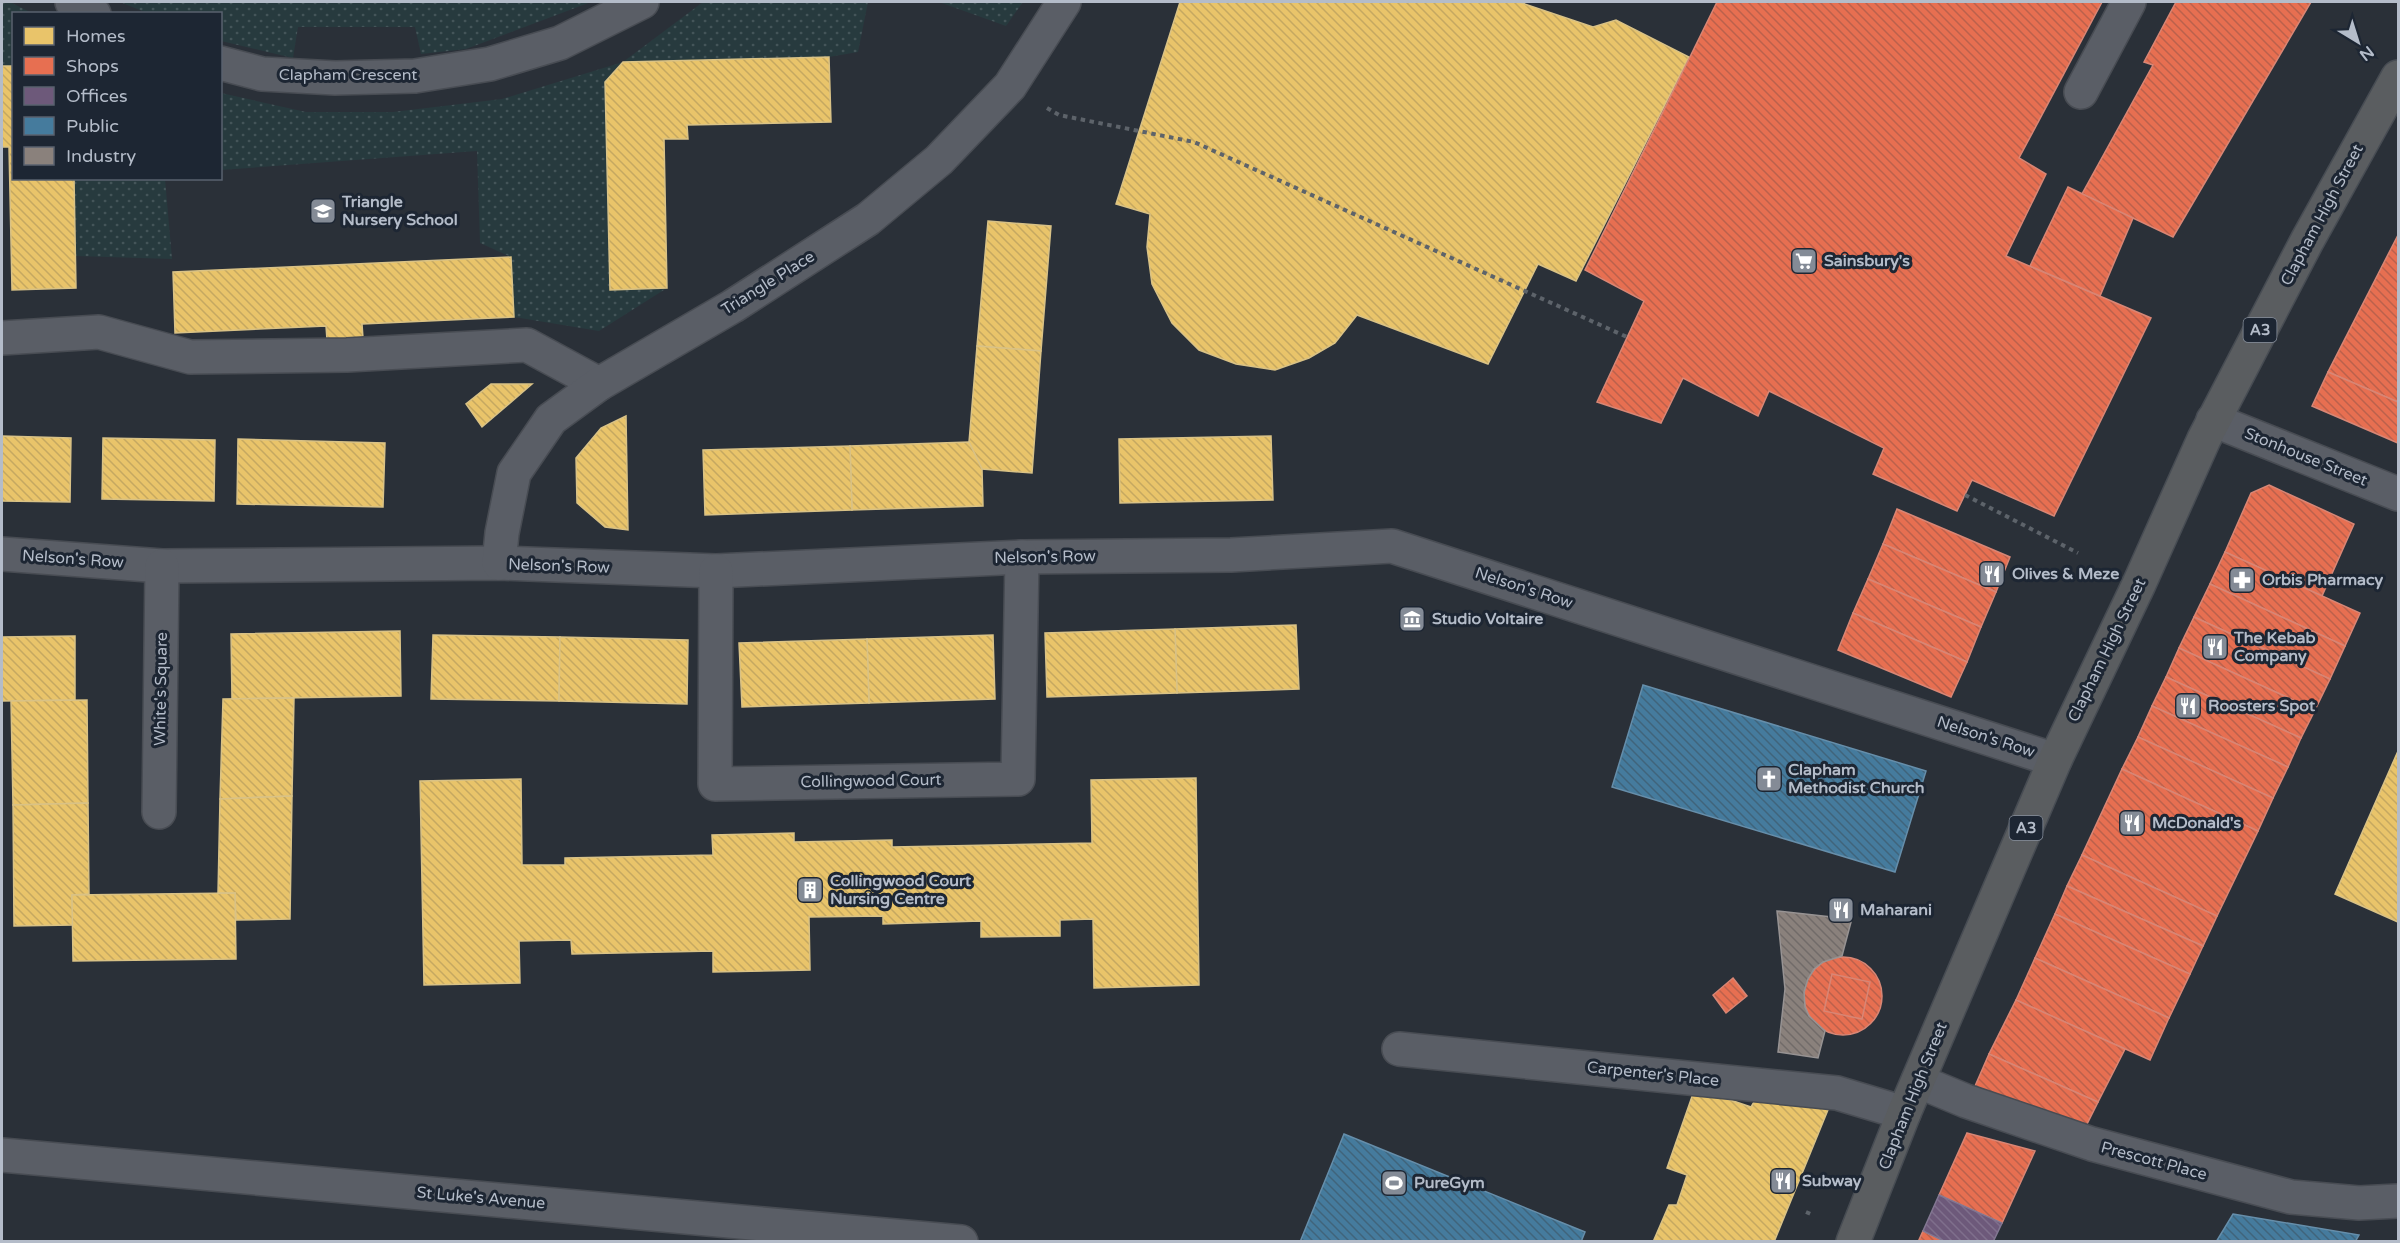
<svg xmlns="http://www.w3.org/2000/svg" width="2400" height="1243" viewBox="0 0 2400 1243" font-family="'Varela Round',sans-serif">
<defs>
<pattern id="grass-dots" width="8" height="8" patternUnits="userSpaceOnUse" patternTransform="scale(1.5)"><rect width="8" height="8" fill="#273a3e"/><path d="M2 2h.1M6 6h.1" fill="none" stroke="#445559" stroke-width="1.8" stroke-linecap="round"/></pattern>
<pattern id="homes-back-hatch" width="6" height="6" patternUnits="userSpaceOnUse" patternTransform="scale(1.5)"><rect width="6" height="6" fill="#e9c46a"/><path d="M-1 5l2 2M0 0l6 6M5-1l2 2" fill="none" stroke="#c5a861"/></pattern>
<pattern id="shops-back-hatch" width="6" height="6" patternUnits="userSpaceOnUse" patternTransform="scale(1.5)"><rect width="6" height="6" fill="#e76f51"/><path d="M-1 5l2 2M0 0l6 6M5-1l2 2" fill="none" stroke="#bb614c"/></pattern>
<pattern id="offices-back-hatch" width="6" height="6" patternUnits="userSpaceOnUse" patternTransform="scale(1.5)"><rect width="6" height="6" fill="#6d597a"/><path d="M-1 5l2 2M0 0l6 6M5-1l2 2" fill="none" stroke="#7f6f8c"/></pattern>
<pattern id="public-back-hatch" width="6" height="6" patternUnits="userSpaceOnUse" patternTransform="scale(1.5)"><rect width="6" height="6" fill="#457b9d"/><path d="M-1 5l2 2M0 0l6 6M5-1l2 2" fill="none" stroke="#40647b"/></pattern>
<pattern id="industry-back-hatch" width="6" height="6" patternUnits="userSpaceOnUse" patternTransform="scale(1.5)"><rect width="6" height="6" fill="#8a817c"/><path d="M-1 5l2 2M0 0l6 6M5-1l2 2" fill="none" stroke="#716b69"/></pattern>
</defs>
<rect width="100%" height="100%" fill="#2a3038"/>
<!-- grass -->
<g fill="url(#grass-dots)">
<path d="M2,2H10L32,13L14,14L13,66H2Z"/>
<path d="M120,2H591L466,49L421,54L415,27H298L293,58L221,41L220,14L147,13Z"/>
<path d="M703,2H868L858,52L829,57L605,82L610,289L667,288L599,331L514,317L511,257L480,243L477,151L221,170V93L306,112H393L502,99L623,62Z"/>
<path d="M939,2H1023L1006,26Z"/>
<path d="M74,179H165L172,259L76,256Z"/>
</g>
<!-- homes -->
<g fill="url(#homes-back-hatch)" stroke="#d9c286" stroke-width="1.5">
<path d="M1180,2H1519L1593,27L1616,20L1689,57L1576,281L1538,264L1488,364L1357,315L1335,343L1309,358L1275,370L1236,364L1199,350L1172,323L1152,284L1147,247L1150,214L1116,204Z"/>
<path d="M829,57L831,122L687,125L688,139H664L667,288L610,290L605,82L623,62Z"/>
<path d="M2,66H14V178H74L76,288L12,290L9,147H2Z"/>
<path d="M988,221L1051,226L1041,351L977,346Z"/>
<path d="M511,257L514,317L362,324L363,338L327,340L326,326L175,333L173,272Z"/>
<path d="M977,346L1041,351L1032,473L982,469L969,442Z"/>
<path d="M491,384H532L482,427L466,404Z"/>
<path d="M626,416L628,530L605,527L577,503L576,458L601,428Z"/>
<path d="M2,436L71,438L70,502L2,501Z"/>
<path d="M1271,436L1273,500L1120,503L1119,439Z"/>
<path d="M103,438L215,440L214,501L102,499Z"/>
<path d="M238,439L385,443L383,507L237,504Z"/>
<path d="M969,442L982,469L983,506L852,510L850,446Z"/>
<path d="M850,446L852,510L705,515L703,450Z"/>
<path d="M1296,625L1299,689L1177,693L1175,629Z"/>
<path d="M1175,629L1177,693L1047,697L1045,633Z"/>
<path d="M400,631L401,696L232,699L231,634Z"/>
<path d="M433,635L560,637L559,701L431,699Z"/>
<path d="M993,635L995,699L869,703L867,639Z"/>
<path d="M75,636V700L2,701V637Z"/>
<path d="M560,637L688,640L687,704L559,701Z"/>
<path d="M867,639L869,703L742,707L739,643Z"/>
<path d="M294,698L292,796L220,799L223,699Z"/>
<path d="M87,700L88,803L13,805L11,701Z"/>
<path d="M2398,751V922L2335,894Z"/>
<path d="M1196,778L1199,985L1094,988L1093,919L1060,920V936L981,937V921L883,924V916L809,917L810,970L713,972V951L572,954L571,940L519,941L520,983L424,985L420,781L521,779L522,865H565V858L713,855L712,835L794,833V842L892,840V847L1092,843L1091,780Z"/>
<path d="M292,796L290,919L236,920L235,893H218L220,799Z"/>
<path d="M88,803L89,894L72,895L73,925L14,926L13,805Z"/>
<path d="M235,893L236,959L73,961L72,895Z"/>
<path d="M1695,1088L1751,1107L1757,1097L1830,1105L1774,1242H1653L1669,1205H1677L1687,1175L1667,1168Z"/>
</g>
<!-- shops -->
<g fill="url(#shops-back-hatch)" stroke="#d88675" stroke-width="1.5">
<path d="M1717,2H2102L2019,158L2046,174L2006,256L2151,318L2054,516L1972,480L1957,511L1873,474L1884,448L1769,391L1758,416L1683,378L1661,423L1597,402L1644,301L1585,270Z"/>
<path d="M2176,2H2311L2173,237L2082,194L2153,65L2144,62Z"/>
<path d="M2068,187L2133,218L2100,296L2030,266Z"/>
<path d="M2398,235V402L2328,372Z"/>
<path d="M2328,372L2398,402V443L2312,406Z"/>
<path d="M2269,485L2354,524L2322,596L2225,552L2251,493Z"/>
<path d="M1897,509L2010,557L1996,592L1883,544Z"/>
<path d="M1883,544L1996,592L1981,627L1868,579Z"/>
<path d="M2225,552L2360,613L2345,646L2210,584Z"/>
<path d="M1868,579L1981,627L1967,662L1853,613Z"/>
<path d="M2210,584L2345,646L2330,679L2194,617Z"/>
<path d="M1853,613L1967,662L1951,697L1838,650Z"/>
<path d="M2194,617L2330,679L2315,710L2179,648Z"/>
<path d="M2179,648L2315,710L2301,738L2166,677Z"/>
<path d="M2166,677L2301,738L2288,767L2152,706Z"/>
<path d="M2152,706L2288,767L2273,798L2138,737Z"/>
<path d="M2138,737L2273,798L2258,831L2122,769Z"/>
<path d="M2122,769L2258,831L2217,916L2082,855Z"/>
<path d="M2082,855L2217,916L2203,946L2067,886Z"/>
<path d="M2067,886L2203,946L2190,974L2055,914Z"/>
<path d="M2055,914L2190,974L2169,1018L2035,958Z"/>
<circle cx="1843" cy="996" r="39"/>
<path d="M2035,958L2169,1018L2150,1060L2016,1000Z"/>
<path d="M1832,974L1870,982L1862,1019L1824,1011Z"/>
<path d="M1733,978L1747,996L1726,1013L1713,995Z"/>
<path d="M2016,1000L2125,1049L2098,1102L1989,1054Z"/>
<path d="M1989,1054L2098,1102L2083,1132L1976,1093L1975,1086Z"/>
<path d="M1967,1133L2035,1151L2002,1223L1939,1195Z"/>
<path d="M1923,1231L1946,1242H1918Z"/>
</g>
<!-- offices -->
<path fill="url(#offices-back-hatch)" stroke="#827792" stroke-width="1.5" d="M1939,1195L2002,1223L1993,1242H1946L1923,1231Z"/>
<!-- public -->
<g fill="url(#public-back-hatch)" stroke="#668eaa" stroke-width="1.5">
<path d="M1643,685L1926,771L1895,872L1612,787Z"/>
<path d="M1344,1134L1585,1232L1581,1242H1300Z"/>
<path d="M2233,1214L2359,1235L2355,1242H2216Z"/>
</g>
<!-- industry -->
<path fill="url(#industry-back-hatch)" stroke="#979393" stroke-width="1.5" d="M1777,911L1832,917L1851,922L1842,956L1823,962L1814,969L1808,979L1804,992L1805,1007L1809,1016L1825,1031L1818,1058L1778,1052L1785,989Z"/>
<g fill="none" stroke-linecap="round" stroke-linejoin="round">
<defs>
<g id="minor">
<path d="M72,2L94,14"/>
<path d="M220,63L262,74L335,78L415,76L490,64L560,43L642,2"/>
<path d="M2081,92L2129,2"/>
<path d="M2,338L99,332L190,357L347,355L527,345L599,384"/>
<path d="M2213,420L2398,494"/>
<path d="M2,554L162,566L499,563L716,571L1022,557L1231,555L1392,546L2055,760"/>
<path d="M499,563L502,533L514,473L551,419L599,384L733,306L868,219L939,160L1010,86L1064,2"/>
<path d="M716,571L715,784L1018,779L1022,557"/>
<path d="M159,812L162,566"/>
<path d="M1399,1049L1837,1093L1904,1113"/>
<path d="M1918,1081L1966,1101L2092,1144L2291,1197L2359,1203L2398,1201"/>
<path d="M2,1155L961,1242"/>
</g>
<path id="highway" d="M1853,1242L1904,1113L2055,760L2139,584L2204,439L2307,241L2398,77"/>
</defs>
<!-- minor casing -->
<use href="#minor" stroke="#484c53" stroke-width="36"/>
<!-- highway casing -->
<use href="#highway" stroke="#474c53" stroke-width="36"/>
<!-- path -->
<g stroke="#5d636a" stroke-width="4" stroke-dasharray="4.5 4.5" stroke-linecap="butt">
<path d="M1047,108L1059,115L1194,142L1627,337"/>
<path d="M1965,495L2078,553"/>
<path d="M1806,1212L1813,1215"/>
</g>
<!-- minor -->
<use href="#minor" stroke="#5a5e66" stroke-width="33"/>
<!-- highway -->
<use href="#highway" stroke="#5a5d60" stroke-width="33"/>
</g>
<!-- icons -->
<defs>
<symbol id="school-square" viewBox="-11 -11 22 22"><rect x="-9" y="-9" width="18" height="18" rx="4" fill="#848b96" stroke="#1d2633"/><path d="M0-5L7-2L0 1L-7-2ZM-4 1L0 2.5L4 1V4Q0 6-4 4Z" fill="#fff"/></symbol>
<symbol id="supermarket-square" viewBox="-11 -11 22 22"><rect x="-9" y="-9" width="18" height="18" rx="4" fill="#848b96" stroke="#1d2633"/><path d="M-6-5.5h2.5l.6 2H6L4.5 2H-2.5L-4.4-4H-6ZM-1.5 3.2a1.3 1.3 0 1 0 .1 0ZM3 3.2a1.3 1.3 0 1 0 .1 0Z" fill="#fff"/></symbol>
<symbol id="restaurant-square" viewBox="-11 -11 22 22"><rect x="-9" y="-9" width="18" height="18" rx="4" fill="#848b96" stroke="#1d2633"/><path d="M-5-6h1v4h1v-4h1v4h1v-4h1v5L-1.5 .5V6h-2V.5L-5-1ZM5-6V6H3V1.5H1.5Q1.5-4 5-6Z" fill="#fff"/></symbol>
<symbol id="pharmacy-square" viewBox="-11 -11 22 22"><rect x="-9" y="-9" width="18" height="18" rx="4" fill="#848b96" stroke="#1d2633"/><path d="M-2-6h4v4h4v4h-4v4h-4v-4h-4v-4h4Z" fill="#fff"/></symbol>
<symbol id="museum-square" viewBox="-11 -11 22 22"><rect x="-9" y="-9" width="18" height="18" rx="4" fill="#848b96" stroke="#1d2633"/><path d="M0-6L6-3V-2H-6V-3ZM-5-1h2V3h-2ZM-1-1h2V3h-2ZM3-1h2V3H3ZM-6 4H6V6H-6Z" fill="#fff"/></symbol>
<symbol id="church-square" viewBox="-11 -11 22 22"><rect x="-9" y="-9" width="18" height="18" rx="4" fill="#848b96" stroke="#1d2633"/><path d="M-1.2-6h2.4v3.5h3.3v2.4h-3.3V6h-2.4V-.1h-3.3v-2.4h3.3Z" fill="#fff"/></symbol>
<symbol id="building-square" viewBox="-11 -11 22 22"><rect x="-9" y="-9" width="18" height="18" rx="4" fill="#848b96" stroke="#1d2633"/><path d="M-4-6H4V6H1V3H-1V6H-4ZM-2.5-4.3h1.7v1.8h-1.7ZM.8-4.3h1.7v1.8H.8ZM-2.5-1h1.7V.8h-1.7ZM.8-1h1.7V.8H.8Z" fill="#fff"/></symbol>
<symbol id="stadium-square" viewBox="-11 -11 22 22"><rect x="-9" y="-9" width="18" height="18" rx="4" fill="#848b96" stroke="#1d2633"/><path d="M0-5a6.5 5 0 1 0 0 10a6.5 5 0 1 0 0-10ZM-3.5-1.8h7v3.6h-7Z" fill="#fff"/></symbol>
</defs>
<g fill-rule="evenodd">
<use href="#school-square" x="308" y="196" width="30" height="30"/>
<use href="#supermarket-square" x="1789" y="246" width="30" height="30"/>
<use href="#restaurant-square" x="1977" y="559" width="30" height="30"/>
<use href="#pharmacy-square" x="2227" y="565" width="30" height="30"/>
<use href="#museum-square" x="1397" y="604" width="30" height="30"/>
<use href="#restaurant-square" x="2200" y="632" width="30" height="30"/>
<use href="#restaurant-square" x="2173" y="691" width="30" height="30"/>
<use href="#church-square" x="1754" y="764" width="30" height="30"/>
<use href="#restaurant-square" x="2117" y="808" width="30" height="30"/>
<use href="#building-square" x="795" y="875" width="30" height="30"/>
<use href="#restaurant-square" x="1826" y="895" width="30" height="30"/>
<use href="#restaurant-square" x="1768" y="1166" width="30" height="30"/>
<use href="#stadium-square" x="1379" y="1168" width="30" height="30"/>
</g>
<g text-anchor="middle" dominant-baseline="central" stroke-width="6" stroke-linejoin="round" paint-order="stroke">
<!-- shield labels -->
<g fill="#1d2633" stroke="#878f9c" stroke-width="1.5">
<rect x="2243.5" y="318" width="33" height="24" rx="4.5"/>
<rect x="2009.5" y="816" width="33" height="24" rx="4.5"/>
</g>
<g font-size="15" font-weight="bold" fill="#b4bcc9">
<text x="2260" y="330">A3</text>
<text x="2026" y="828">A3</text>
</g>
<!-- street labels -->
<g font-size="16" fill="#b4bcc9" stroke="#1d2633">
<text x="348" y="75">Clapham Crescent</text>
<text transform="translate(2322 215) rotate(-62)">Clapham High Street</text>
<text transform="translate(768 283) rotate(-32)">Triangle Place</text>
<text transform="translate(2306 457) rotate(22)">Stonhouse Street</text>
<text transform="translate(1045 557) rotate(-1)">Nelson's Row</text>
<text transform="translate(73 559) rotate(4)">Nelson's Row</text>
<text transform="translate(559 566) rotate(2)">Nelson's Row</text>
<text transform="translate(1524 588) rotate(18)">Nelson's Row</text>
<text transform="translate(2107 650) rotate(-64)">Clapham High Street</text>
<text transform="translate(161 689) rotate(-89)">White's Square</text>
<text transform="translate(1986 737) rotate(18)">Nelson's Row</text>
<text transform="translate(871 781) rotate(-1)">Collingwood Court</text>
<text transform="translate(1653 1074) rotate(6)">Carpenter's Place</text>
<text transform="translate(1913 1096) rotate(-68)">Clapham High Street</text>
<text transform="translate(2154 1161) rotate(15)">Prescott Place</text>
<text transform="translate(481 1198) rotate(5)">St Luke's Avenue</text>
</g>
<!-- poi labels -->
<g font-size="16" font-weight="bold" fill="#b4bcc9" stroke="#1d2633" text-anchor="start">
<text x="342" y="202">Triangle<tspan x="342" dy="18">Nursery School</tspan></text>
<text x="1824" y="261">Sainsbury's</text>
<text x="2012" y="574">Olives &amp; Meze</text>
<text x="2262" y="580">Orbis Pharmacy</text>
<text x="1432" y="619">Studio Voltaire</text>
<text x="2234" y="638">The Kebab<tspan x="2234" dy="18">Company</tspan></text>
<text x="2208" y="706">Roosters Spot</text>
<text x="1788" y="770">Clapham<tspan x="1788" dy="18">Methodist Church</tspan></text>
<text x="2152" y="823">McDonald's</text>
<text x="830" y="881">Collingwood Court<tspan x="830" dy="18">Nursing Centre</tspan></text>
<text x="1860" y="910">Maharani</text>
<text x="1802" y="1181">Subway</text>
<text x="1414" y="1183">PureGym</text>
</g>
</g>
<!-- border -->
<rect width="2400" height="1243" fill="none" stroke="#b4bcc9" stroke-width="6"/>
<!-- legend -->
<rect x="12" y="12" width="210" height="168" fill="#1d2633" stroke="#59626f" stroke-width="1.5"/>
<rect x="24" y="27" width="30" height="18" fill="#e9c46a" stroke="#59626f" stroke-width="1.5"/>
<text x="66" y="42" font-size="18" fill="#b4bcc9">Homes</text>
<rect x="24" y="57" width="30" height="18" fill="#e76f51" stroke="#59626f" stroke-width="1.5"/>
<text x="66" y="72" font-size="18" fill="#b4bcc9">Shops</text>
<rect x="24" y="87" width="30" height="18" fill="#6d597a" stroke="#59626f" stroke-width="1.5"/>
<text x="66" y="102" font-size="18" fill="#b4bcc9">Offices</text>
<rect x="24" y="117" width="30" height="18" fill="#457b9d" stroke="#59626f" stroke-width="1.5"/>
<text x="66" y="132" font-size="18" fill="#b4bcc9">Public</text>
<rect x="24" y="147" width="30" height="18" fill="#8a817c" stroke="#59626f" stroke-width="1.5"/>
<text x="66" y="162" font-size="18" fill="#b4bcc9">Industry</text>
<!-- north arrow -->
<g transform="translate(2358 42) rotate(142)" stroke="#1d2633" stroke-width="4.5" paint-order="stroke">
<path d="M0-4.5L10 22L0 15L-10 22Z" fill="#b4bcc9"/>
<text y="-9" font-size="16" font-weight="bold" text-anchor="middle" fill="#b4bcc9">N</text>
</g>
</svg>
